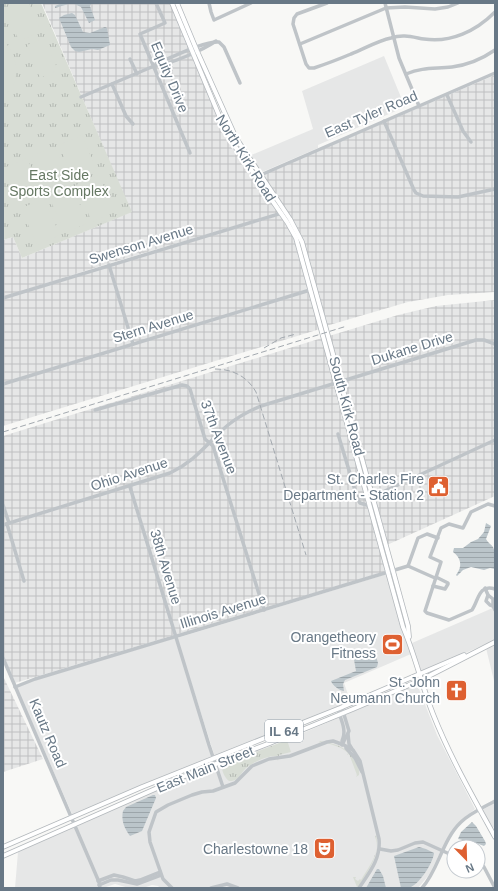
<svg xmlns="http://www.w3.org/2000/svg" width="498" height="891" viewBox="0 0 498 891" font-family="Helvetica,sans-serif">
<defs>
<pattern id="industrial-grid" width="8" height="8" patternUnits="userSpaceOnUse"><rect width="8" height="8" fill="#e6e7e7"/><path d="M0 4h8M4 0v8" fill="none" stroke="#bec0c1"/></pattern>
<pattern id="grass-tufts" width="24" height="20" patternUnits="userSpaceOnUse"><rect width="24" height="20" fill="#d8ddd5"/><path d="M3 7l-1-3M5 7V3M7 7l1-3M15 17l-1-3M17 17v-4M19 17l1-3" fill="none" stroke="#b3b8b2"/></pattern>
<pattern id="water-rules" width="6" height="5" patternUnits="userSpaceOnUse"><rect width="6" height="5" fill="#bbc5ca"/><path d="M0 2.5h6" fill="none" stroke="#9ca5aa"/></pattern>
</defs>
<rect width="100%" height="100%" fill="#f8f8f6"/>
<!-- built -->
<g fill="#e6e7e7">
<path d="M384,56L405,107L318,145V148L260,173L249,156L313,129L302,91Z"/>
<path d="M387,574L411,654L344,683L351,703L215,757L177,638Z"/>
<path d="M495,607V640L420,673L412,643Z"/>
<path d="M175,638L212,758L73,816L16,686Z"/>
<path d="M495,644V685L486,648Z"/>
<path d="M412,686H415L419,689L437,735L475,809L460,821L450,833L429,875L418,888H160L158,886L152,885L143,888H129L115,884L103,888H15L18,852L172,783L287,740Z"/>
<path d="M495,803V827L491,828L482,810Z"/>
</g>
<!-- industrial -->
<g fill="url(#industrial-grid)">
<path d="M42,3H170L216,112L279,213L110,263L3,297V240L13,237L22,258L131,212Z"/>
<path d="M495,75V292L448,295L408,302L326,326L304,246L262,175Z"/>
<path d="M280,215L294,237L298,250L320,329L3,426V298Z"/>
<path d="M495,300V496L387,545L329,336L398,315L436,306Z"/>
<path d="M322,338L387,571L15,683L3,655V436Z"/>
<path d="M3,676L43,759L3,772Z"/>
</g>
<!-- grass -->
<g fill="url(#grass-tufts)">
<path d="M3,3H41L132,212L22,258L13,237L3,240Z"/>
<path d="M287,740L291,752L279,755L278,761L276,756C267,756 256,761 249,766C241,770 240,782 229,781C225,778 222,772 222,767L225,764Z"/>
<path d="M320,741C337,744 348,747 356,763C358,767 360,770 359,775L356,777L357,775L349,754L347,755L348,753C340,746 331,744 320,742L318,744Z"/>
<path d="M376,835C381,854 368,871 359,886L357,887L353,877H356L355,879L358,881L360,879L361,880C368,868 382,851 375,837Z"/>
</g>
<!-- pitch -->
<g fill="#d8ddd5">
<path d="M17,3H29L41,32L19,41L5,8Z"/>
<path d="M3,38L11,51L3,54Z"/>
<path d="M44,38L58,70L40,78L27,45Z"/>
<path d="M13,56C20,71 16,87 3,96V61Z"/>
<path d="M82,135L97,171L74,181L59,145Z"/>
<path d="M55,147L71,183L47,193L32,156Z"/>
<path d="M27,158L43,194L20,204L4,168Z"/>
<path d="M99,175L115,212L92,222L76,185Z"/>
<path d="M72,187L88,223L65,233L49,197Z"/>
<path d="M44,199L60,235L37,245L21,208Z"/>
</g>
<!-- water -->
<g fill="url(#water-rules)">
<path d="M62,3H92L90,6L95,20L89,23L81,7L72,3L55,8V6Z"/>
<path d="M72,13L75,15L83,32L90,33L105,27L107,28L110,45L98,50L92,49L79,52L75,51L71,47L59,18L64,15Z"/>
<path d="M486,523L491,526L486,539C488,543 491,544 493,547C496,553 495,562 495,569L490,568L484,570L471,567L463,570L457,576L456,575C463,566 461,558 453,552L454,548H463L471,542L478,539L484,532Z"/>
<path d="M370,649H374L378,663L377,667L345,680L343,684L344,691C340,691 332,685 331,681L356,671L353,654Z"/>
<path d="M153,795H155L156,798L142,831L130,836C124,828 121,820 123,811L126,807Z"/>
<path d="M472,822L476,826L485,841L486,844L484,846L476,843L458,839L461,832Z"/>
<path d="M419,847L426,849L434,853C433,863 420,883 411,887C408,889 404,888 401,888L394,856Z"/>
<path d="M377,869H379L383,876L386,888H366Z"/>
</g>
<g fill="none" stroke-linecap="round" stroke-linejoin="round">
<defs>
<g id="major">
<path d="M172,3L223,125L236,148L287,222L296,238L403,627C415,655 422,686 433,714C450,757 473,797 495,837"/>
<path d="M177,3L197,51L236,138L290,219L302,242L393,571L408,626L409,637"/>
<path d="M3,847L142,787L340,708L464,655"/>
<path d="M3,856L180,778L270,743L353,709L421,680L495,642"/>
</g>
</defs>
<!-- major casing -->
<use href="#major" stroke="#b3b8bc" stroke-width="5.5"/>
<!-- minor -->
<g stroke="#bfc4c8" stroke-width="3.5">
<path d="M156,3L165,23L140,34L190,153"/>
<path d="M209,3L211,12L214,20L251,3"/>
<path d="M327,3L297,14L294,18L293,24L306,64L309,68H314C326,64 339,59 351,54C364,49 377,41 391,38C403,34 412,37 424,39C451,43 476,31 495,12"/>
<path d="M385,3L399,58L419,106"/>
<path d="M300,44L386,8L405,7L435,9L448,7L458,3"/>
<path d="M130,59L137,74"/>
<path d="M154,66L158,63C173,57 204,41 219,42L224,47L240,83"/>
<path d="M406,74C423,67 434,69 452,67C467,65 482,59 495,50"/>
<path d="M112,84L126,116L133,124"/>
<path d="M447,95L463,131L471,142"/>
<path d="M81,97L154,66C169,65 203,50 216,41"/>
<path d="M384,121L414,190L416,193L423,196L458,197L495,189"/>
<path d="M256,177L495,73"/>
<path d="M109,265L133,344"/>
<path d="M3,298L282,213"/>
<path d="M3,384L310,290"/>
<path d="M95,410L182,385L187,386L190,389L205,439L213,446L264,610"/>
<path d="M338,434L358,500L360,503L370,506"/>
<path d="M130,487L209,745L223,787"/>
<path d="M357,497L367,498L372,497L495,440"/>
<path d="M3,505L9,523"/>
<path d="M495,506L488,504L471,512L463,528L449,524L441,528L430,557L441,562L425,611L427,613L449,620L472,610C479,600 478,584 495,589"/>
<path d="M7,524L24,581"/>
<path d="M3,525L170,473C197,460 207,443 228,425C238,417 249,411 261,406L476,340H484L495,344"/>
<path d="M408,566L418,538L427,534L438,538"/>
<path d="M433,586L445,589L448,584V583L436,577"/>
<path d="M485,588L488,595L486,601L490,605L493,606"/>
<path d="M488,595L493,599V606L495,610"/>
<path d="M3,658L99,882L100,888"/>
<path d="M15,687L35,679L408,566L435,578"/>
<path d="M338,710C341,720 347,730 342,741"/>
<path d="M348,734L349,744L352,749"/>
<path d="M342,745L349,731L342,708"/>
<path d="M346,748L355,758L362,772"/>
<path d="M380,849L391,851L398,850L415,843L423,842L454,856"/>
<path d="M478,861L484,867L495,888"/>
<path d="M98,881L114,875L123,877L135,881L140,880L160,872"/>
<path d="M99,885L111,880H118L137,884L161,875"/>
<path d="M172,888L163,879L150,842L149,832L156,812L168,805L192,795L202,792L213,791L235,783L252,766L269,759L290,756L327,742L333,741L344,745L353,750L360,761L379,839C381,859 369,873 359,888"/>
<path d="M211,888L227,884L238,888"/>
<path d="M422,888C439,869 442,840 461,822C470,813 484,807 495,801"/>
</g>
<!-- major -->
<use href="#major" stroke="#fff" stroke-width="4"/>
<!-- rail -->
<g stroke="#a3a9af" stroke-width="1" stroke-dasharray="6 3" stroke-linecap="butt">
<path d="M264,348L281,338L296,334"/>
<path d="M215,369C232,369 247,376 256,392L306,555"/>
<path d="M3,432L347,326"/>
</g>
</g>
<!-- icons -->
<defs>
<symbol id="civic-square" viewBox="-11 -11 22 22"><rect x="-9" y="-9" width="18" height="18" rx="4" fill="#de6031" stroke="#fff"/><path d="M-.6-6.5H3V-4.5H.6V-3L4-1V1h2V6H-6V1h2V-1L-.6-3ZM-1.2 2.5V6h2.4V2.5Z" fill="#fff"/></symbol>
<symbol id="stadium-square" viewBox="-11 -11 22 22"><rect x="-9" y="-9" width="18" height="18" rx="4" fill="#de6031" stroke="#fff"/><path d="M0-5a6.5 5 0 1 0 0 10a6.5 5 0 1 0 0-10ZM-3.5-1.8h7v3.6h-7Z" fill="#fff"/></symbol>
<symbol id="church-square" viewBox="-11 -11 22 22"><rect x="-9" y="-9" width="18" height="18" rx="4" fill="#de6031" stroke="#fff"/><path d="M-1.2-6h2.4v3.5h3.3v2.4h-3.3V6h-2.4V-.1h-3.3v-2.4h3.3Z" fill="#fff"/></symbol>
<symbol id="theatre-square" viewBox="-11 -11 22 22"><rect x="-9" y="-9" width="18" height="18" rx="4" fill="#de6031" stroke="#fff"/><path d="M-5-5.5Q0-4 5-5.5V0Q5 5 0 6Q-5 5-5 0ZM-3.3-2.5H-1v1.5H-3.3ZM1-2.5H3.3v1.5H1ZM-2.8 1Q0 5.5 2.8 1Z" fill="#fff"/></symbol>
</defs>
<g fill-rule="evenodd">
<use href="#civic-square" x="426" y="474" width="25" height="25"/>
<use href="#stadium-square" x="380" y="632" width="25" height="25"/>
<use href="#church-square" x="444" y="678" width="25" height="25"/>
<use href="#theatre-square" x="312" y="836" width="25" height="25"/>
</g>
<g text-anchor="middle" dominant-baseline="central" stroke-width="4" stroke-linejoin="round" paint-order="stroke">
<!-- shield labels -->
<rect fill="#fff" stroke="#95a0aa" stroke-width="1" x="265" y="720" width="38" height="22" rx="3"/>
<g font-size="13" font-weight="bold" fill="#687886">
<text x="284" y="731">IL 64</text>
</g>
<!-- street labels -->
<g font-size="14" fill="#687886" stroke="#fff">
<text transform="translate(170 77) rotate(67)">Equity Drive</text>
<text transform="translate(371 114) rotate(-23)">East Tyler Road</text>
<text transform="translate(246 158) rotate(58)">North Kirk Road</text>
<text transform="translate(141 244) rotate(-17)">Swenson Avenue</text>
<text transform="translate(153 326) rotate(-17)">Stern Avenue</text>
<text transform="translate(412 348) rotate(-17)">Dukane Drive</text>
<text transform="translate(347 406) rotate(75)">South Kirk Road</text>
<text transform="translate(219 437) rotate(69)">37th Avenue</text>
<text transform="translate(129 474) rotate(-18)">Ohio Avenue</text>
<text transform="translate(166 567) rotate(73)">38th Avenue</text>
<text transform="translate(223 611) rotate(-17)">Illinois Avenue</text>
<text transform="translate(48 733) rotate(67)">Kautz Road</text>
<text transform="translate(205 769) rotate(-22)">East Main Street</text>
</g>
<!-- park labels -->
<g font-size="14" fill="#667863" stroke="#fff">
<text x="59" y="175">East Side<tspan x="59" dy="16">Sports Complex</tspan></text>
</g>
<!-- poi labels -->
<g font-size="14" fill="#687886" stroke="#fff" text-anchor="end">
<text x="424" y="479">St. Charles Fire<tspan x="424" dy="16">Department - Station 2</tspan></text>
<text x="376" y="637">Orangetheory<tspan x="376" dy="16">Fitness</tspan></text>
<text x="440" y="682">St. John<tspan x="440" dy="16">Neumann Church</tspan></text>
<text x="308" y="849">Charlestowne 18</text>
</g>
</g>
<!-- border -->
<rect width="498" height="891" fill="none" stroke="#687886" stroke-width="8"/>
<!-- north arrow -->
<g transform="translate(466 859) rotate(157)"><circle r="19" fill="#ffffff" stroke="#c3c9cf"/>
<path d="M0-3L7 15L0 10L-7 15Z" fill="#de6031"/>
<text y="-6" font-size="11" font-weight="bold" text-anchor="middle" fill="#687886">N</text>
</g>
</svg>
